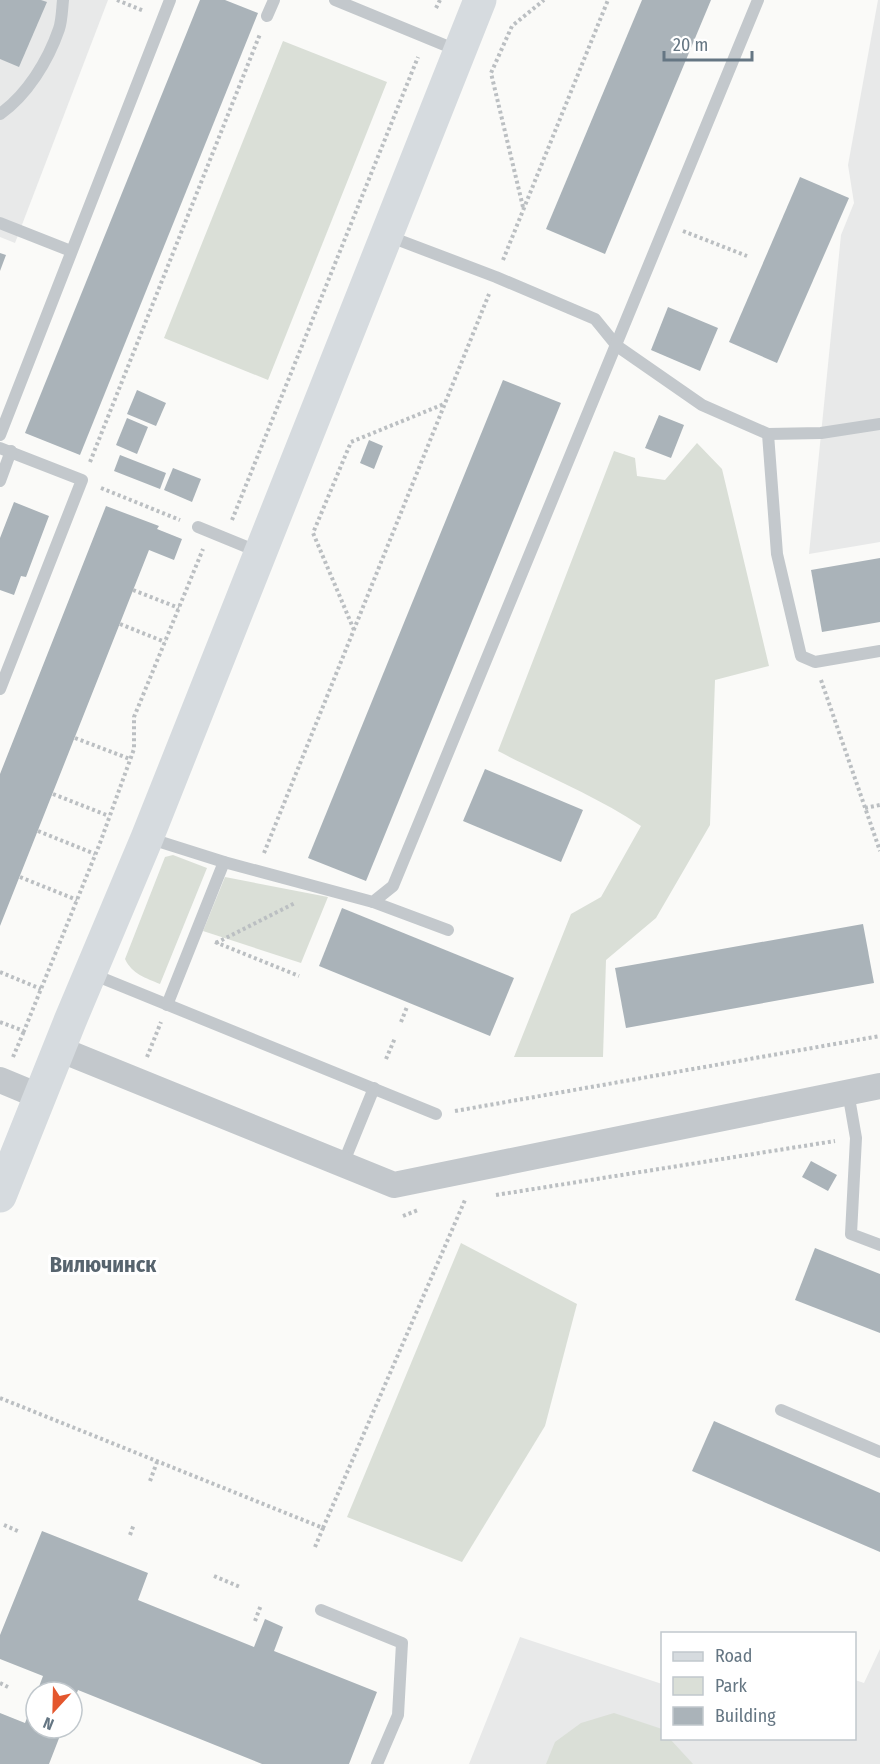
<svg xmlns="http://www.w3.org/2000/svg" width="880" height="1764" viewBox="0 0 880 1764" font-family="'Fira Sans Condensed',sans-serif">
<rect width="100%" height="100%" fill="#fafaf8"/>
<!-- built -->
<g fill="#e8e9e9">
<path d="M0,0H108L15,243L0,237Z"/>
<path d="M878,0H880V542L809,554L841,235L854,203L848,165Z"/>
<path d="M520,1637L662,1684V1738H854L855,1680L864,1683L880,1649V1764H469Z"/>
</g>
<!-- green -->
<g fill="#dadfd7">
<path d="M283,41L387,82L268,380L164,338Z"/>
<path d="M697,443L722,469L769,666L715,680L710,825L656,918L606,960L603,1057H514L571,914L601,897L641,826C596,796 546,776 498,751L614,451L635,458L637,476L665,480Z"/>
<path d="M173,855L207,868L160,984C146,978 132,974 125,959L165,857Z"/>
<path d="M225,877L328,897L301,963L203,931Z"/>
<path d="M461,1243L577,1304L545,1426L462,1562L347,1517Z"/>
<path d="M614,1713L662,1729V1738L670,1739L693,1764H546L555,1742L581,1723Z"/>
</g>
<!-- building -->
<g fill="#aab3b9">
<path d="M0,0H41L47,2L19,67L0,59Z"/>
<path d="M200,0H225L258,13L80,455L25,433Z"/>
<path d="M642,0H711L605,254L546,229Z"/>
<path d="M800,177L849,198L777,363L729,342Z"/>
<path d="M0,253L6,255L0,271Z"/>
<path d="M668,307L718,328L700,371L651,350Z"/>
<path d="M503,380L561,403L366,881L308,858Z"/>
<path d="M137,390L166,403L156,426L127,414Z"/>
<path d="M659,415L684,425L671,458L645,448Z"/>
<path d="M127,418L148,427L137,454L116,445Z"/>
<path d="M369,440L383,446L374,469L360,463Z"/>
<path d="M120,455L166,473L160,489L114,471Z"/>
<path d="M173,468L201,479L192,502L164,490Z"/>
<path d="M14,502L49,516L26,577L21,576L14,595L0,590V538Z"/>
<path d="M106,506L159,526L157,529L182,539L174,560L149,550L0,926V774Z"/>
<path d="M880,558V622L822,632L811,570Z"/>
<path d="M485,769L583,810L561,862L463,821Z"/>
<path d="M342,908L514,978L490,1036L319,966Z"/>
<path d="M863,924L874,983L626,1028L615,968Z"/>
<path d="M811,1161L837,1175L828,1191L802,1177Z"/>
<path d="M815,1248L880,1274V1333L795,1300Z"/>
<path d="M714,1421L880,1493V1552L692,1471Z"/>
<path d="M42,1531L148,1573L138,1600L254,1647L265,1619L283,1627L274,1651L377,1692L349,1764H262L78,1690L72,1706V1692H37L43,1676L0,1659V1635Z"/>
<path d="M36,1695V1728H63L49,1764H0V1713L25,1723Z"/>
</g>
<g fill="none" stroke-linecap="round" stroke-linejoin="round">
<!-- path -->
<g stroke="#bbbfc2" stroke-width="4" stroke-dasharray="3 3" stroke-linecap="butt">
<path d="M117,0L144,11"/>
<path d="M436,8L440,0"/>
<path d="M523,207L491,73L512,26L544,0"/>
<path d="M683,231L747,256"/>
<path d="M503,260L608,0"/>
<path d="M90,462L260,34"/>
<path d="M101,488L180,520"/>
<path d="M232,520L418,57"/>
<path d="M133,590L179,608"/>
<path d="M120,624L165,642"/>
<path d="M354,630L313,533L351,442L444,404"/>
<path d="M821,680L880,851"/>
<path d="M75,738L130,759"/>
<path d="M53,794L109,816"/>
<path d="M865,808L880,805"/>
<path d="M38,831L95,854"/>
<path d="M264,853L489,294"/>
<path d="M20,877L77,900"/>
<path d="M215,942L299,976"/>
<path d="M216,943L295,903"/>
<path d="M0,972L41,989"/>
<path d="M0,1022L24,1031L100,843L134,749V717L203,549"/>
<path d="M401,1022L407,1007"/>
<path d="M13,1057L24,1031"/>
<path d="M147,1057L161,1022"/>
<path d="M386,1059L395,1038"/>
<path d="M455,1111L880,1036"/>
<path d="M496,1195L835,1141"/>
<path d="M403,1216L418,1210"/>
<path d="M0,1398L323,1528L465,1200"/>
<path d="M150,1481L157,1462"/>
<path d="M4,1525L20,1532"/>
<path d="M130,1535L134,1524"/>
<path d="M315,1547L323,1528"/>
<path d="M214,1576L240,1587"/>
<path d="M255,1621L261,1605"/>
<path d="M0,1683L8,1687"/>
</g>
<!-- service -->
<g stroke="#c3c8cc" stroke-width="12">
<path d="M335,0L459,51"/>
<path d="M267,16L274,0"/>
<path d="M0,114C27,95 48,61 59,29C62,20 62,9 63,0"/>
<path d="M0,223L71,251"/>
<path d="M388,236L496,277L595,319L617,346L702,405L768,434L777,554L801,656L815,662L880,651"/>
<path d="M768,434L821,433L880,424"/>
<path d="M0,435L170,0"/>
<path d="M0,448L82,480L0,689"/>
<path d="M0,481L11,451"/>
<path d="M198,527L259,552"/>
<path d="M148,838L224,862L373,902L393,886L758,0"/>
<path d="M373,902L448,930"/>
<path d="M92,974L436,1114"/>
<path d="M167,1005L224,862"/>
<path d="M848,1092L856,1138L851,1234L880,1245"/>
<path d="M343,1164L374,1088"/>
<path d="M781,1410L880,1452"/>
<path d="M321,1610L402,1643L398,1715L377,1764"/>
</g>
<!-- minor -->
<g stroke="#c3c8cc" stroke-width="26">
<path d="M59,1049L394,1185L880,1086"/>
<path d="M0,1080L41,1097"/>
</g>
<!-- secondary -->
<path stroke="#d6dbdf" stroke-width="33" d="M0,1196L70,1021L147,838L480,0"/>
</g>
<g text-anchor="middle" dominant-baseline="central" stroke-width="6" stroke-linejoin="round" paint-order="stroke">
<!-- district labels -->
<g font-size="22" font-weight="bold" fill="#57646e" stroke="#fff">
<text x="103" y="1264">Вилючинск</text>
</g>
</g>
<!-- legend -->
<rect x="661" y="1632" width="195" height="108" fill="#ffffff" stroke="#c1c8cd" stroke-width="1.5"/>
<rect x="673" y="1652" width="30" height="9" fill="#d6dbdf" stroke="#c1c8cd" stroke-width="1.5"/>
<text x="715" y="1662" font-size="18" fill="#657683">Road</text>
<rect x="673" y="1677" width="30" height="18" fill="#dadfd7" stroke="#c1c8cd" stroke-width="1.5"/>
<text x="715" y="1692" font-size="18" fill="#657683">Park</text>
<rect x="673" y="1707" width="30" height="18" fill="#aab3b9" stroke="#c1c8cd" stroke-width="1.5"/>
<text x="715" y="1722" font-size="18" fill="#657683">Building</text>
<!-- north arrow -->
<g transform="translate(54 1710) rotate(202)"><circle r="28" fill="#ffffff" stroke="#c1c8cd" stroke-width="1.5"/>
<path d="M0-4.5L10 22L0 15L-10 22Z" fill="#e4572e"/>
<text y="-9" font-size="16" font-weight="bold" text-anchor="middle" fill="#657683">N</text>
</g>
<!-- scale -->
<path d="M664 51v9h88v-9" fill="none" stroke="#657683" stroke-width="3"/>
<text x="673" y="51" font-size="18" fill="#657683" stroke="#ffffff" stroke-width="4.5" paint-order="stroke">20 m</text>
</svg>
